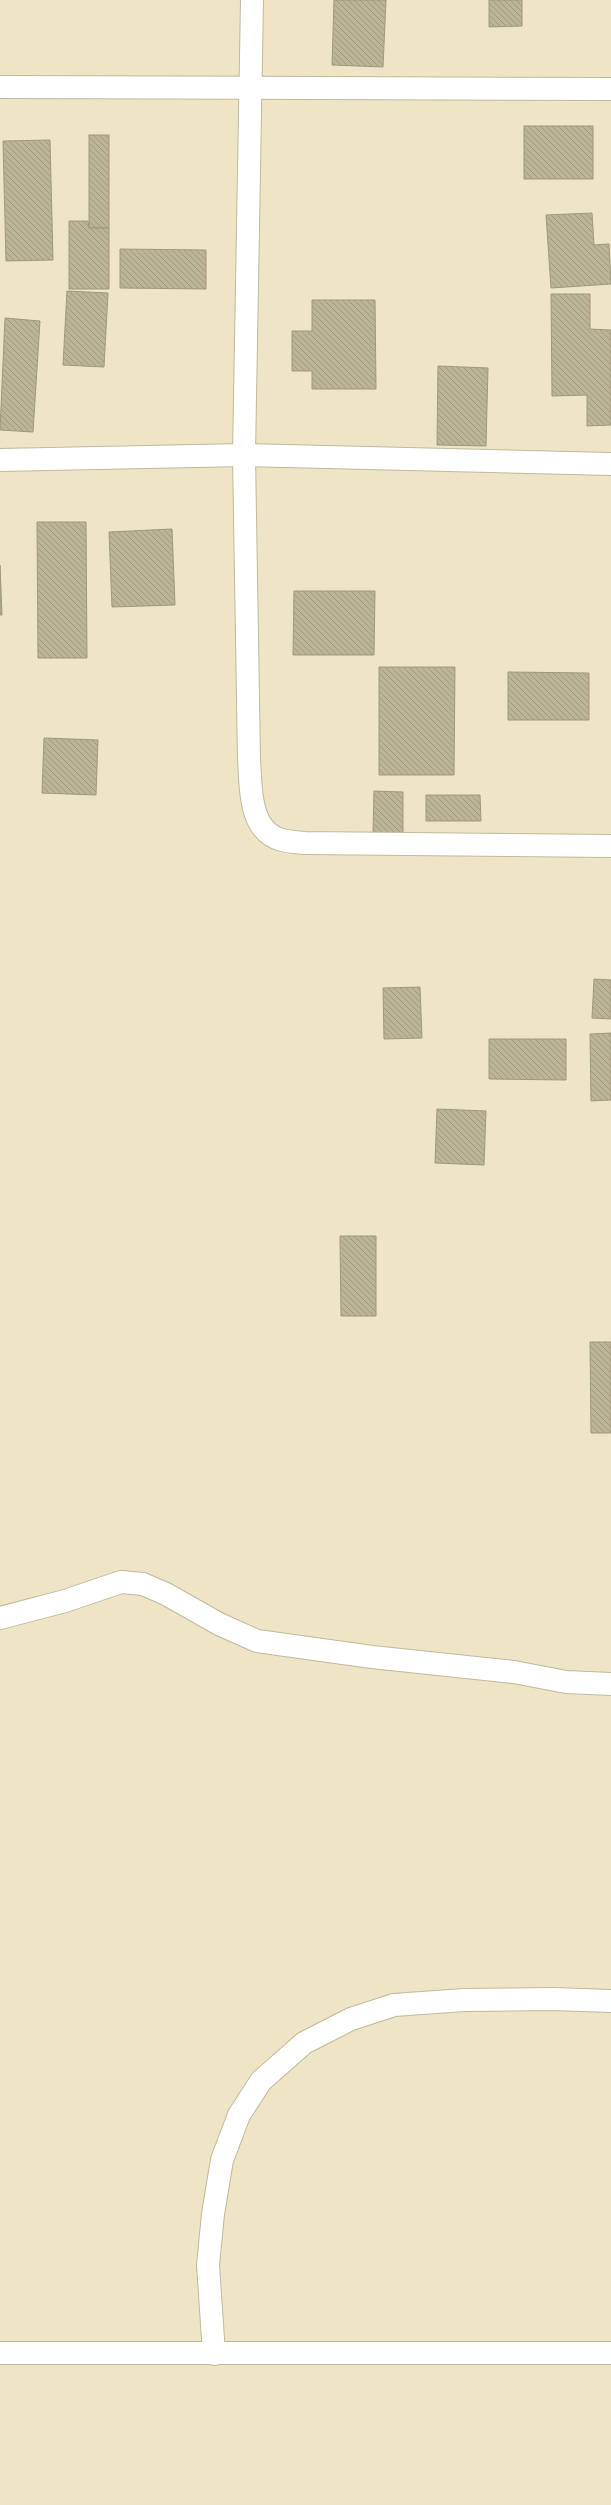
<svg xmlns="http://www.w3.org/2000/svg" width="611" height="2505" viewBox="0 0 611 2505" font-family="'Roboto Serif',serif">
<defs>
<pattern id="building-back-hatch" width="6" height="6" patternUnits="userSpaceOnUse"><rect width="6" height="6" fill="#bdb496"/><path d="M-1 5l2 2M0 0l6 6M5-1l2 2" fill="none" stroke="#a29a80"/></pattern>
</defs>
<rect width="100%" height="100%" fill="#eee5c6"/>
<!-- building -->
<g fill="url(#building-back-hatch)" stroke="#a0987b">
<path d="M334,0H386L383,67L332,65Z"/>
<path d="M489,0H522V26L489,27Z"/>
<rect x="524" y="126" width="69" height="53"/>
<rect x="89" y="135" width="20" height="93"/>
<path d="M50,140L53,260L6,261L3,141Z"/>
<path d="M592,213L594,245L609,244L611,284L551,288L546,215Z"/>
<path d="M69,221H88L89,228H109V289H69Z"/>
<path d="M120,249L206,250V289L120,288Z"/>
<path d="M67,291L108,293L104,367L63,365Z"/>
<path d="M551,294H590V329L611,330V425L587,426V395L552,396Z"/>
<path d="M312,300H375L376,389H312V371H292V331H312Z"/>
<path d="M5,318L40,321L33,432L0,430Z"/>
<path d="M438,366L488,368L486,446L437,445Z"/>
<path d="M37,522H86L87,658H38Z"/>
<path d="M172,529L175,605L112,607L109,532Z"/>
<path d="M0,565L2,615H0Z"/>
<path d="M294,591H375L374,655H293Z"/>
<path d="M379,667H455L454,775H379Z"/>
<path d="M508,672L589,673V720H508Z"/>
<path d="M44,738L98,740L96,795L42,793Z"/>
<path d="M374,791L403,792V834L373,833Z"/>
<path d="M426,795H480L481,821H426Z"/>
<path d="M594,979L611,980V1019L592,1018Z"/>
<path d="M420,987L422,1038L384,1039L383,988Z"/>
<path d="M611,1033V1100L591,1101L590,1034Z"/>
<path d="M489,1039H566V1080L489,1079Z"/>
<path d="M437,1109L486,1111L484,1165L435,1163Z"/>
<path d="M340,1236H376V1316H341Z"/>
<path d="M590,1342H611V1433H591Z"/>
</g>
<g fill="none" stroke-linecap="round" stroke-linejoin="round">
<defs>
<g id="minor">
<path d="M252,0L244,455L249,759C251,786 248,831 282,840C289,842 297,842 304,843L611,846"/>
<path d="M0,87L611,89"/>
<path d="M0,460L244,455L611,464"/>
<path d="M0,1618L65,1601L121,1582L143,1584L166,1594L219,1624L257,1641L372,1657L514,1672L566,1682L611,1684"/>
<path d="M0,2353H611"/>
<path d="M214,2354L208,2265L213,2214L222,2160L239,2115L261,2081L304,2043L351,2019L394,2005L464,2000L553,1999L611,2001"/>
</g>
</defs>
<!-- minor casing -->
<use href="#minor" stroke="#c1b99b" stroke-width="24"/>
<!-- minor -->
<use href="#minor" stroke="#fff" stroke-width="22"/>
</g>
</svg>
